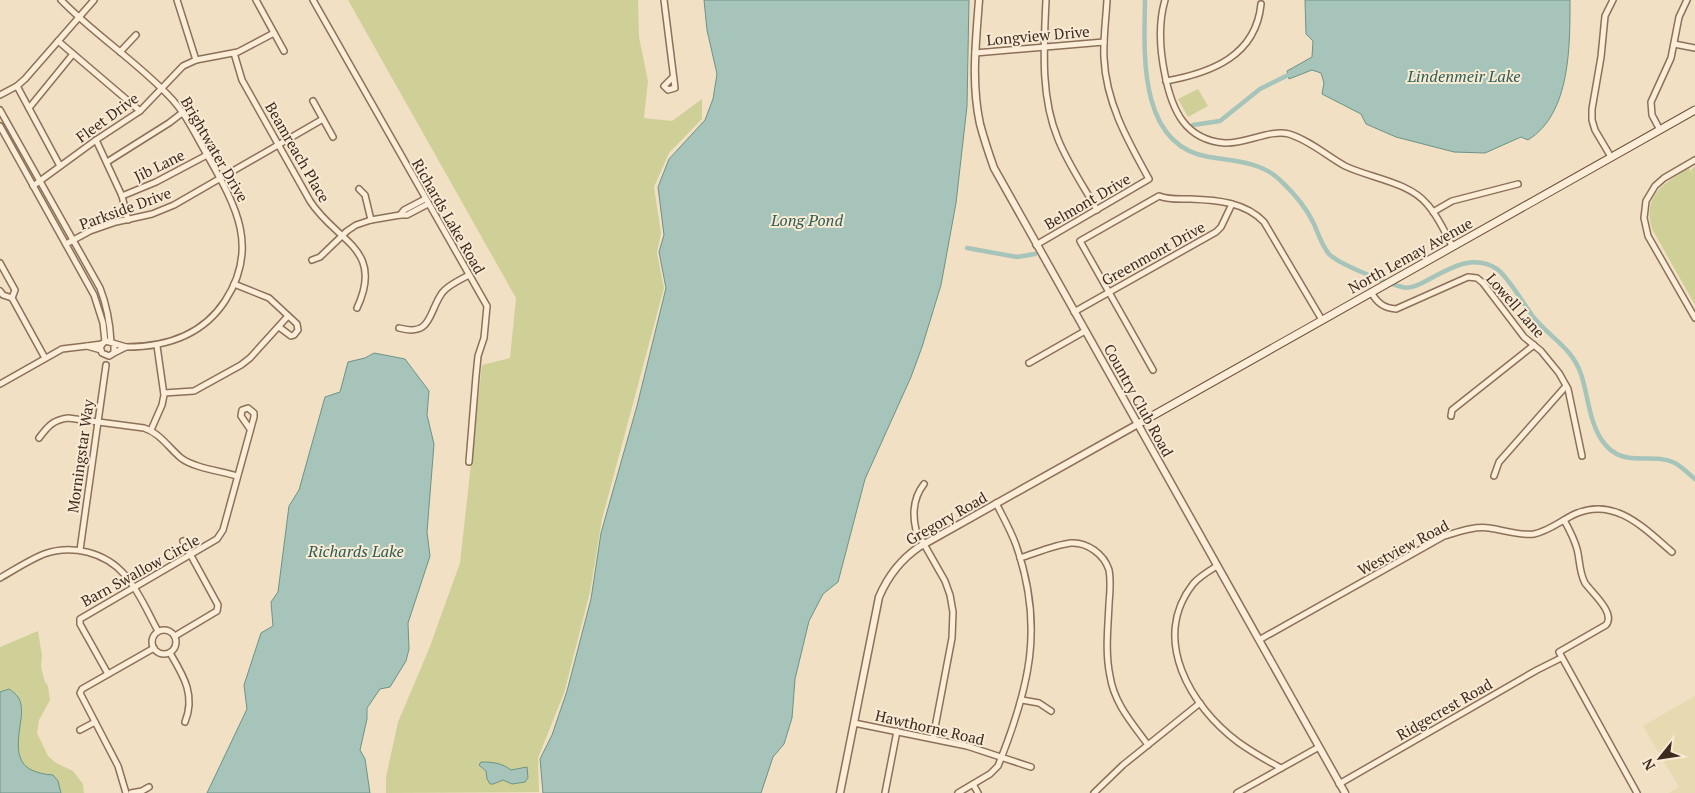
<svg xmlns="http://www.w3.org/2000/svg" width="1695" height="793" viewBox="0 0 1695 793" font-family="'PT Serif',serif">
<rect width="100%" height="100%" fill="#f1e0c4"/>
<!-- farmland -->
<path fill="#e7dab1" d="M1695,696V793H1669L1679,787L1643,726Z"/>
<!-- green -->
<g fill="#cfd097">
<path d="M348,0H638L639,37L648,81L644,118L672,121L702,99V119L669,153L654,187L661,233L657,253L664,288L602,519L590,592L564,693L538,758L539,792L386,793V777L398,722L429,649L460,563L482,365L510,358L516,298Z"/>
<path d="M1198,89L1208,106L1188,117L1178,99Z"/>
<path d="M1695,166V305L1652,229C1642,196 1664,183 1689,168L1693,175L1691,170Z"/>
<path d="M38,631L42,656L41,667L45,682L48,686L50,700L39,720L37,733L48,756L56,763L73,771L83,784L84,793H0V647Z"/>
</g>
<!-- water -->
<g fill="#a6c4b9" stroke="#6c9386">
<path d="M704,0H969L967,106L956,203L941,285L922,347L911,377L865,479L838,582L823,594L809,621L795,679L792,718L784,744L773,757L761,793H543L540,759L552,735L567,691L591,599L601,533L637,406L666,288L659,252L664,235L658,187L669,159L705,120L713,99L717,74L707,30Z"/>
<path d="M1305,0H1570C1570,44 1571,114 1528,140L1521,137L1485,153L1454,152L1396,137L1366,124L1361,114L1322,94L1324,83L1321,73L1312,70L1289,79L1287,71L1312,57L1313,41L1306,34Z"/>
<path d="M374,353L405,359L429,391L427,415L434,444L427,532L430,556L408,623L409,649L406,661L390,687L380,689L367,708V719L360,750L365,759L370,793H207L247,709L244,685L261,633L273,626L271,602L278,592L289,506L299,490L325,397L340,392L348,362L365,358Z"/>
<path d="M9,689C12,691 16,694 18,697C22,702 22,713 21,719C16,752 14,772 53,775L58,781L61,793H0V692Z"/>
<path d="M481,762C493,762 502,763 511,770L527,767L528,778L525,782L512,784L503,780L493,784H490L487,779L486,771L479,765Z"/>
</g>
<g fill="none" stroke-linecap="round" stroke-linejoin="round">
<!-- canal -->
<g stroke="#a6c4b9" stroke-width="4.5">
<path d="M1145,0C1144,54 1138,146 1209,157C1233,161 1262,162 1280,180C1294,193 1306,207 1314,224C1318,233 1322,246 1329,254C1338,264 1387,283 1402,287C1408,289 1416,286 1422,283C1446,271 1471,252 1497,269C1507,275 1526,308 1535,319C1552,339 1572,348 1581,374C1588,395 1589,420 1601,439C1622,471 1650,451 1675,463C1682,467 1689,474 1695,479"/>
<path d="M1193,125L1220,121L1260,89L1288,75"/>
<path d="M967,248L1017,257L1035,254"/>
</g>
<defs>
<g id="minor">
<path d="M61,0C95,35 136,61 169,96C185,112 195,134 206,153C234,203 261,246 225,301C202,336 166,347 126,347"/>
<path d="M177,0L196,60"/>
<path d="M256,0L284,51"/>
<path d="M313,0L487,306L484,338L478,356L476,376L469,462"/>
<path d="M664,0L675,88L668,90L664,86L673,77"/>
<path d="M1046,0C1044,46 1040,96 1058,139C1068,164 1084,187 1097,210"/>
<path d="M1165,0C1158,24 1160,51 1165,75C1172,110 1185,140 1225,143C1246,144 1270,129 1289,134C1309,140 1327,156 1345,166C1370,178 1409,182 1427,204C1438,216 1445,232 1452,246"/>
<path d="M58,41L140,111"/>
<path d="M1674,44L1695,48"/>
<path d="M120,52L136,35"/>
<path d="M234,53L242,80L310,201C336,242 385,248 357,308"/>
<path d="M975,53L1104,42"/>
<path d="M1166,81C1211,73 1256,56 1261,4"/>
<path d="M17,86L60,166"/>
<path d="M0,95L17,86L25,79L94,0"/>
<path d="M313,101L333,137"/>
<path d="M29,108L73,54"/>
<path d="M0,110L100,288C107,306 110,322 111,342"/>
<path d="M0,126L94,295L103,323L105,342"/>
<path d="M1660,130L1652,115L1651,102L1671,58L1679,17L1687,0"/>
<path d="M96,140L122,196L128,220"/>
<path d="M1611,157L1595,130L1592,120V109L1601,57L1605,16L1613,0"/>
<path d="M1695,160L1664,178L1655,186L1646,201L1644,218L1648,236L1695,318"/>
<path d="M107,162L169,123L182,113"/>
<path d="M33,186L96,140L140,111L183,66L196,60L238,52L274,33"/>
<path d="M359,189L365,195L371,220"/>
<path d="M122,196L156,182L207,155"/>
<path d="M1433,212L1452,201L1518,184"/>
<path d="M400,215L404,210L425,199"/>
<path d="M66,244L90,231L116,222L152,214L174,205L323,119"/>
<path d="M1036,245L1149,179C1128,141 1106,103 1104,58C1103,39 1106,19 1107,0"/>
<path d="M312,260L320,257L347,231L356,225L371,220L400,215H407L428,204"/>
<path d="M0,263L15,290L12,298"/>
<path d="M234,284L269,298L297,324L298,330L294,335L291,336L279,327"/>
<path d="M0,291L3,295L12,298L45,358"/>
<path d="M1371,292C1377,303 1384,308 1396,309L1468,277L1477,278L1483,283L1524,337L1541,351L1559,373L1568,389L1582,456"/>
<path d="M1074,312L1216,232L1221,227L1232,204"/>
<path d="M399,328C432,337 428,313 442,293C448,285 460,280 469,275"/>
<path d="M101,350L87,346L102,344"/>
<path d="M114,353L126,347L106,341L103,343L100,348L102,353L109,356L114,353V344"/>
<path d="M1029,363L1085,331"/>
<path d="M1153,370L1080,241L1159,196C1169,200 1180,199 1190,199C1217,200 1245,202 1264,222L1322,320"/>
<path d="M0,384L62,349L87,346"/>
<path d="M164,393L194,391L241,365L250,358L288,316"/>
<path d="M1451,416L1452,410L1534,345"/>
<path d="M151,430L162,405L164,395L157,346"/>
<path d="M39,438C48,426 53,420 68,418L144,428C160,433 169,448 181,458C194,468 221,471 237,476"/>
<path d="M1494,476L1499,462L1566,386"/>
<path d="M924,484C913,498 912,513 916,530L945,581L950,595L953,612L952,638L933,738"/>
<path d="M1564,520C1569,529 1574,538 1577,549C1580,560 1579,572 1585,583C1592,593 1616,613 1606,625L1559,652L1637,793"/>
<path d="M80,550L106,365"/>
<path d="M1020,558C1036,553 1054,545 1071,543C1087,542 1104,554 1109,570C1111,580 1110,593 1109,604C1108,628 1105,652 1110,676C1114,703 1132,723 1148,745"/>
<path d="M1217,566C1209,571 1200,576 1193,584C1150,639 1191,707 1238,742C1252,752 1266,760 1281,768"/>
<path d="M0,578C14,570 29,560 44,554C72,544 105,552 125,575C139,591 148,613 158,631"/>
<circle cx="164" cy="642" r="12"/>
<path d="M175,636L217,611L218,605L183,541"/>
<path d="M1259,640L1444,536C1458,532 1474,526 1489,528C1504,530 1519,536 1534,534C1549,531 1562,520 1575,514C1615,496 1645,529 1672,552"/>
<path d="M170,653C183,675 196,695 185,722"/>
<path d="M108,674L80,624V619L217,539L223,530L254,417V413L248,408L242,410L241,416L250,429"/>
<path d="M1022,700L1039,703L1051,711"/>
<path d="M854,723L967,746L1031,767"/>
<path d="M80,730L95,722"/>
<path d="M973,784L978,793"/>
<path d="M1339,784L1537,670L1561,658"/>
<path d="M126,793L118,766L80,693L82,689L154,648"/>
<path d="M131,793L142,791L149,787"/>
<path d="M885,793L897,731"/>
<path d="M958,793L990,774L998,766C1029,689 1045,627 1016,545C1011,531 1003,517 996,503"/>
<path d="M1094,793L1123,765L1200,703"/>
<path d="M1237,793L1319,747"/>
</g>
<g id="tertiary">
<path d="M979,0C976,41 971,83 980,124C984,139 989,154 994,168L1345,793"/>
<path d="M840,793L879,597C888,576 900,560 919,547L1138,424"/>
</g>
<path id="secondary" d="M1138,424L1695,110"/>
</defs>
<!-- minor casing -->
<use href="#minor" stroke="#8d7059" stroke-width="8"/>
<!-- tertiary casing -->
<use href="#tertiary" stroke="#8d7059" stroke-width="9"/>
<!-- secondary casing -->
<use href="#secondary" stroke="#6f513c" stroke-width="9"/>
<!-- minor -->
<use href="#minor" stroke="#fbedd8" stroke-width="5"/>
<!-- tertiary -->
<use href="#tertiary" stroke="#fbedd8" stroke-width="6"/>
<!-- secondary -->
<use href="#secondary" stroke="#fbedd8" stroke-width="7"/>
</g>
<g text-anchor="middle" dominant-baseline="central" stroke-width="4" stroke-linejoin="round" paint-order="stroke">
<!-- street labels -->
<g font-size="15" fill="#3c2a1e" stroke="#f8ead4">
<text transform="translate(1038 35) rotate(-5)">Longview Drive</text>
<text transform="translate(107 117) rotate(-36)">Fleet Drive</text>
<text transform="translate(215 149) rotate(60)">Brightwater Drive</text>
<text transform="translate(298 152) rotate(60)">Beamreach Place</text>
<text transform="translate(159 165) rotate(-26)">Jib Lane</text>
<text transform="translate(1087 201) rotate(-30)">Belmont Drive</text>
<text transform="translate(125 208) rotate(-20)">Parkside Drive</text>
<text transform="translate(449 216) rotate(60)">Richards Lake Road</text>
<text transform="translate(1153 253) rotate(-29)">Greenmont Drive</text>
<text transform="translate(1410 255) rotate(-29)">North Lemay Avenue</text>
<text transform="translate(1516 305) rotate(49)">Lowell Lane</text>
<text transform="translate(1139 400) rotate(61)">Country Club Road</text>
<text transform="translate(80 456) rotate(-82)">Morningstar Way</text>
<text transform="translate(946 518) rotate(-30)">Gregory Road</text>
<text transform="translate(1403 547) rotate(-28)">Westview Road</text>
<text transform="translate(140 570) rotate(-29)">Barn Swallow Circle</text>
<text transform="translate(1444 709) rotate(-30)">Ridgecrest Road</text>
<text transform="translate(930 727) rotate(13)">Hawthorne Road</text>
</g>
<!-- water labels -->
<g font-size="16" font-style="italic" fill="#2c5d55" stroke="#f8ead4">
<text x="1464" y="76">Lindenmeir Lake</text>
<text x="807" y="220">Long Pond</text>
<text x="356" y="551">Richards Lake</text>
</g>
</g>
<!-- north arrow -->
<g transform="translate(1660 758) rotate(240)" stroke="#f8ead4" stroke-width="4" paint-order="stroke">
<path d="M0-4L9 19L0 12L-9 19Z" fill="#3c2a1e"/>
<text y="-8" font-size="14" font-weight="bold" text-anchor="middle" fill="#3c2a1e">N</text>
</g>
</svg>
